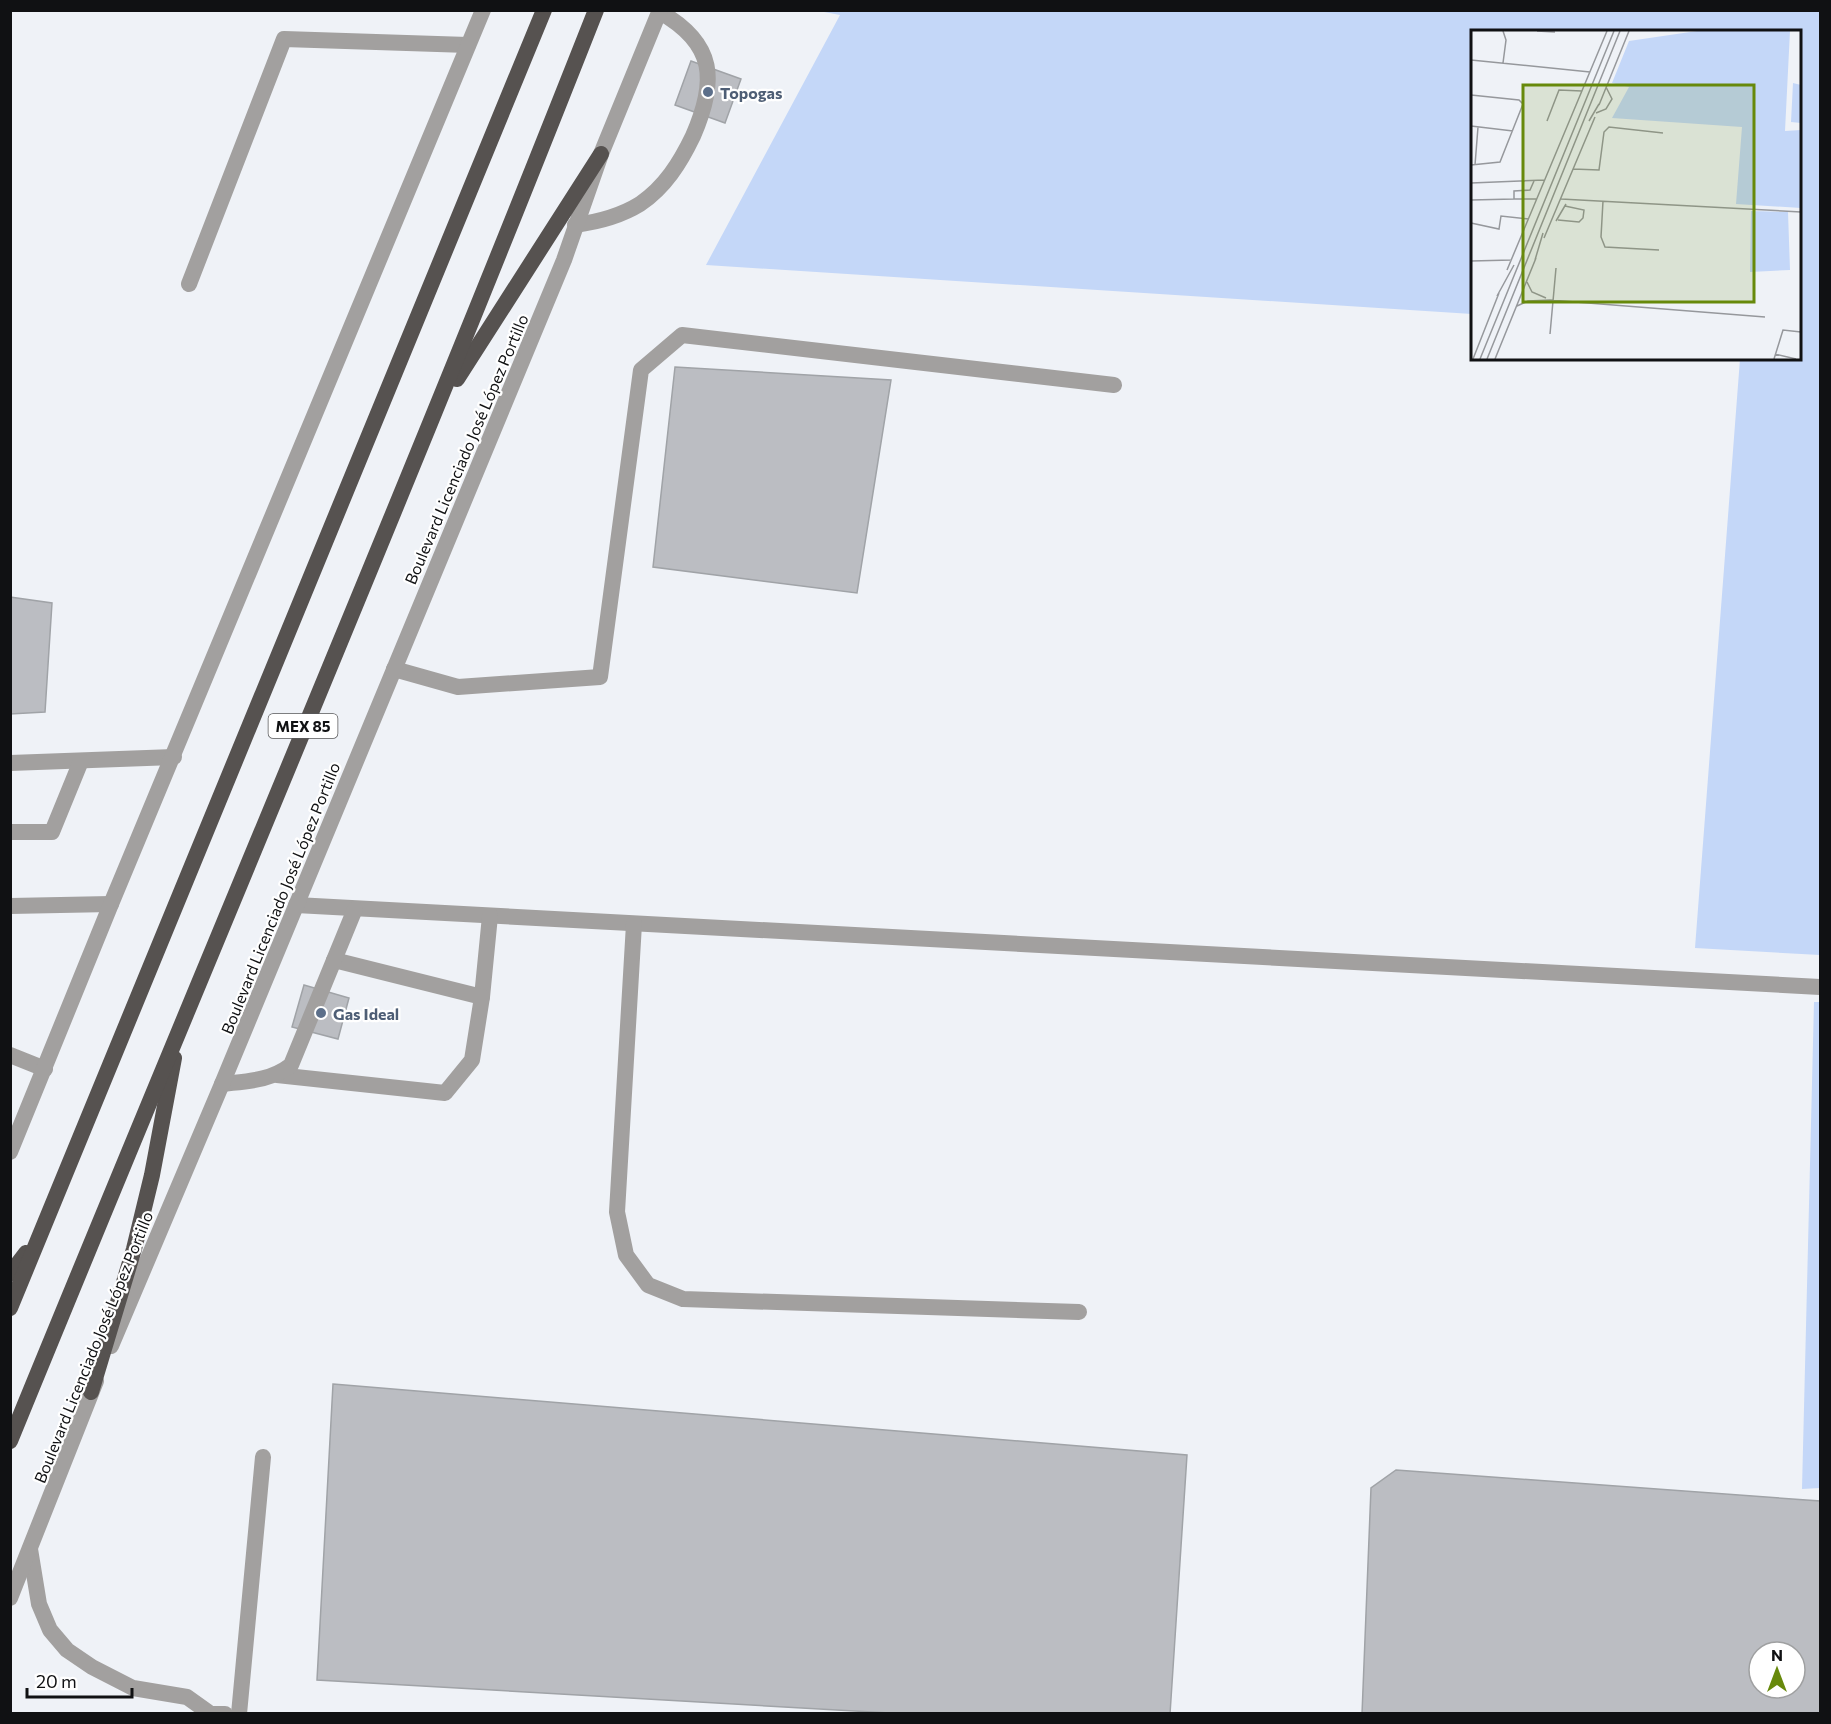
<svg xmlns="http://www.w3.org/2000/svg" width="1831" height="1724" viewBox="0 0 1831 1724" font-family="Commissioner,sans-serif">
<rect width="100%" height="100%" fill="#eff2f7"/>
<!-- green -->
<g fill="#c4d7f8">
<path d="M819,11H1820V955L1695,948L1740,359L1800,358V32H1472V314L706,265L840,15Z"/>
<path d="M1814,1002H1820V1488L1802,1489Z"/>
</g>
<!-- building -->
<g fill="#bbbdc2" stroke="#a0a3a7" stroke-width="1.5" fill-rule="evenodd">
<path d="M691,61L741,79L725,123L675,105Z"/>
<path d="M675,367L891,380L857,593L653,567Z"/>
<path d="M10,597L52,603L45,712L10,714Z"/>
<path d="M304,985L349,998L338,1039L292,1027Z"/>
<path d="M333,1384L1187,1455L1170,1714H907L317,1680Z"/>
<path d="M1396,1470L1820,1501V1714H1362L1371,1488ZM1759,1652H1795V1688H1759Z"/>
</g>
<g fill="none" stroke-linecap="round" stroke-linejoin="round">
<!-- service -->
<g stroke="#a2a09f" stroke-width="16">
<path d="M575,225C598,222 619,217 640,204C665,187 680,163 693,136C717,81 716,44 660,12"/>
<path d="M189,284L284,39L468,45"/>
<path d="M394,669L458,687L600,677L641,370L682,335L1114,385"/>
<path d="M10,763L174,757"/>
<path d="M10,832H52L81,761"/>
<path d="M296,905L1820,987"/>
<path d="M10,906L111,904"/>
<path d="M634,924L617,1212L626,1255L648,1285L683,1299L1079,1312"/>
<path d="M482,997L490,916"/>
<path d="M10,1055L45,1069"/>
<path d="M277,1075L445,1093L472,1060L482,997L334,960"/>
<path d="M222,1084C248,1081 270,1081 291,1065L355,909"/>
<path d="M30,1549L39,1604L50,1630L67,1650L92,1667L133,1688L187,1697L208,1712"/>
<path d="M205,1714H225"/>
<path d="M239,1714L263,1457"/>
</g>
<!-- tertiary -->
<g stroke="#a2a09f" stroke-width="16">
<path d="M10,1152L111,904L483,10"/>
<path d="M111,1346L222,1084L564,260L601,154L660,10"/>
<path d="M10,1598L96,1381"/>
</g>
<!-- trunk -->
<g stroke="#565250" stroke-width="16">
<path d="M457,379L601,154"/>
<path d="M10,1274L26,1253"/>
<path d="M10,1308L544,10"/>
<path d="M91,1392L134,1249L152,1175L174,1058"/>
<path d="M10,1441C205,964 407,490 596,10"/>
</g>
</g>
<!-- markers -->
<g fill="#5c6f8a" stroke="#fff" stroke-width="2">
<circle cx="708" cy="92" r="6"/>
<circle cx="321" cy="1013" r="6"/>
</g>
<g text-anchor="middle" dominant-baseline="central" stroke-width="4.5" stroke-linejoin="round" paint-order="stroke">
<!-- shield labels -->
<rect fill="#fff" stroke="#58585a" stroke-width="1.5" x="268.5" y="714" width="69" height="24" rx="4.5"/>
<g font-size="15" font-weight="bold" fill="#101113">
<text x="303" y="726">MEX 85</text>
</g>
<!-- service labels -->
<g font-size="16" font-weight="bold" fill="#4e5e75" stroke="#fff" text-anchor="start">
<text x="720" y="92">Topogas</text>
<text x="333" y="1013">Gas Ideal</text>
</g>
<!-- street labels -->
<g font-size="16" fill="#101113" stroke="#fff">
<text transform="translate(466 449) rotate(-67)">Boulevard Licenciado José López Portillo</text>
<text transform="translate(280 898) rotate(-68)">Boulevard Licenciado José López Portillo</text>
<text transform="translate(93 1347) rotate(-68)">Boulevard Licenciado José López Portillo</text>
</g>
</g>
<!-- overview -->
<g transform="translate(1471 30)">
<rect width="330" height="330" fill="#eff2f7"/>
<path d="M226,1H319L314,101L330,100V178L265,174L271,97L141,88L158,57L141,53L158,11ZM322,53L330,55V93L320,92ZM280,181L317,182L319,240L279,242Z" fill="#c4d7f8"/>
<path fill="none" stroke="#96989c" stroke-width="1.5" d="M32,1L35,10L32,33M66,1L84,2M0,30L119,42M0,65L48,70L52,74L29,132L0,135M128,75L158,1M125,83L135,79L141,69L135,57M76,91L88,60L111,61M118,91L128,74M0,96L42,101M4,135L7,97M102,139L128,140L133,102L138,97L192,103M0,153L74,150M43,169H66M90,169L330,182M0,170L43,169V161L59,160L63,151M132,171L130,207L134,217L188,220M87,190L108,192L112,188L113,180L94,176M85,191L95,174M0,193L28,199L30,186L58,189M73,208L124,87M64,230L72,203M0,231L41,230M36,240L136,1M56,252L61,262L75,268M26,266L43,235M46,276L57,271L79,270L294,287M79,304L85,238M304,324L325,329M2,329L28,263M9,329L143,1M16,329L149,1M24,329L65,228M303,329L312,300L330,302"/>
<path fill="#67890b" fill-opacity="0.15" stroke="#67890b" stroke-width="3" d="M52,55H283V272H52Z"/>
<rect width="330" height="330" fill="none" stroke="#101113" stroke-width="3"/>
</g>
<!-- border -->
<rect width="1831" height="1724" fill="none" stroke="#101113" stroke-width="24"/>
<!-- north arrow -->
<g transform="translate(1777 1670)"><circle r="28" fill="#ffffff" stroke="#9fa0a1" stroke-width="1.5"/>
<path d="M0-4.5L10 22L0 15L-10 22Z" fill="#67890b"/>
<text y="-9" font-size="16" font-weight="bold" text-anchor="middle" fill="#101113">N</text>
</g>
<!-- scale -->
<path d="M27 1688v9h105v-9" fill="none" stroke="#101113" stroke-width="3"/>
<text x="36" y="1688" font-size="18" fill="#101113" stroke="#ffffff" stroke-width="4.5" paint-order="stroke">20 m</text>
</svg>
